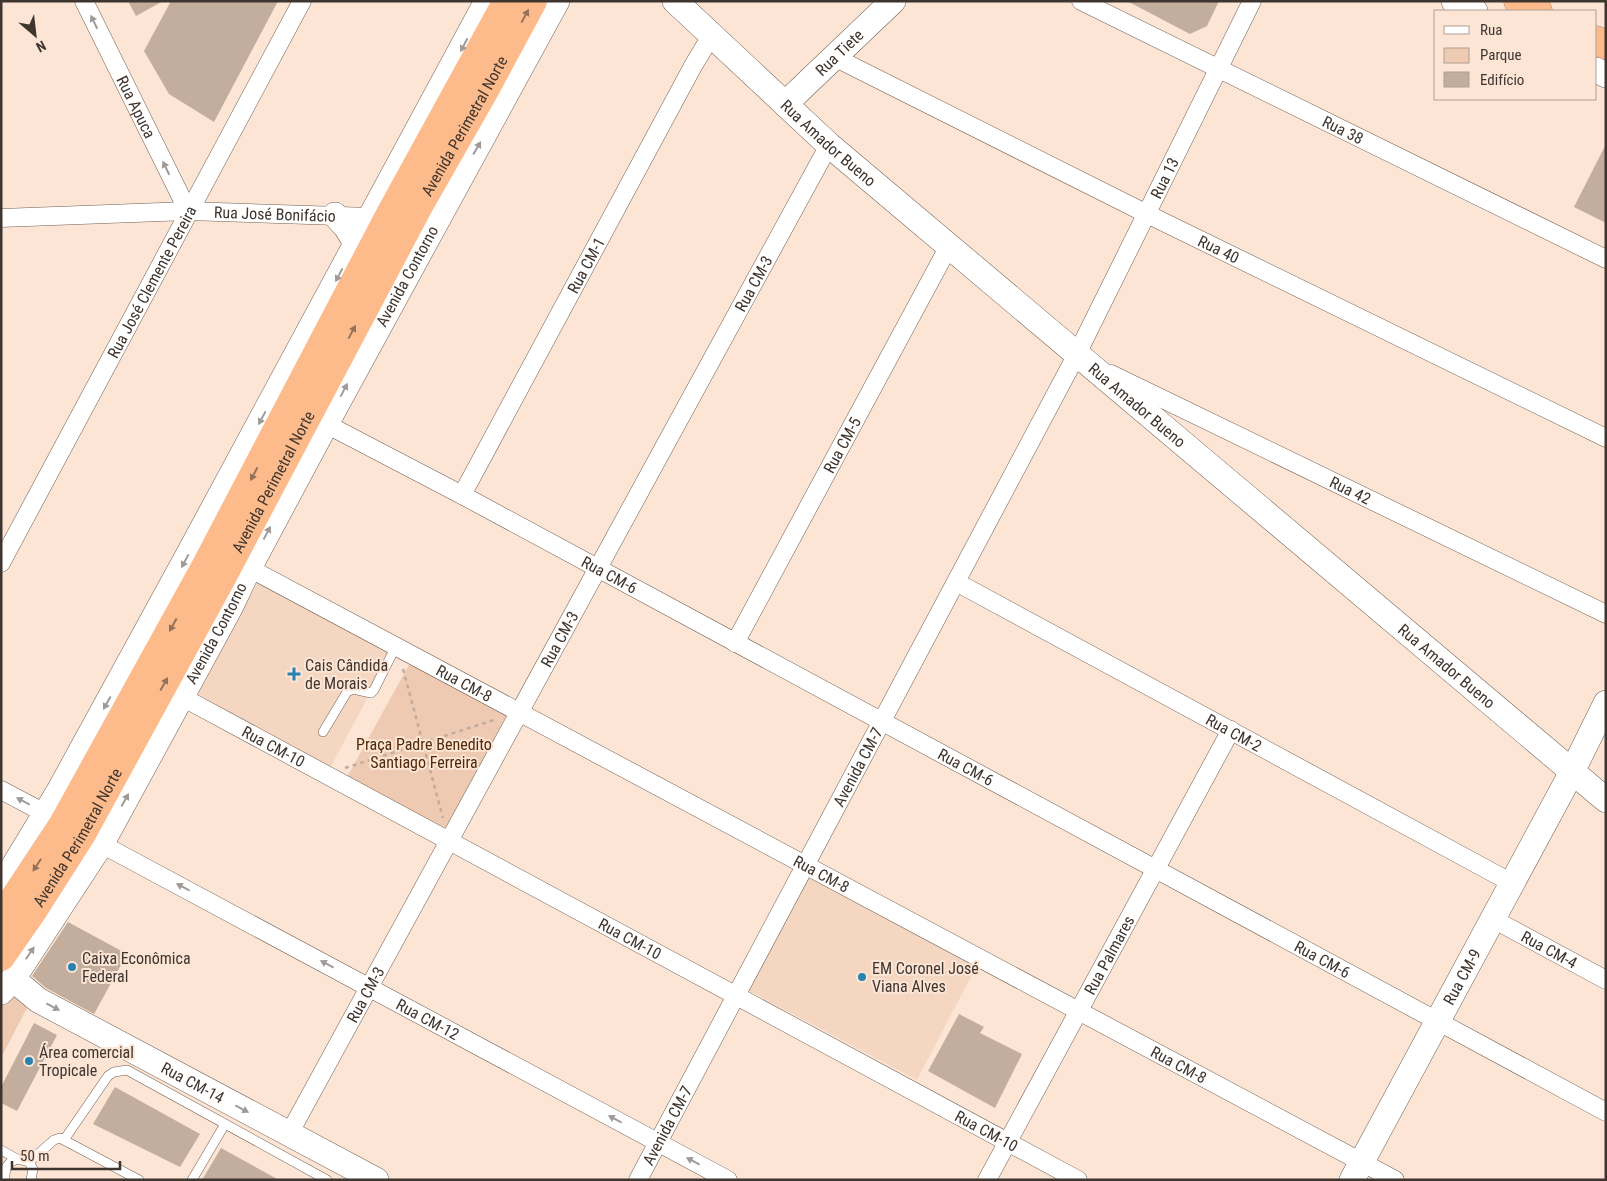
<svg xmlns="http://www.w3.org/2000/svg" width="1607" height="1181" viewBox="0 0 1607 1181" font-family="'Roboto Condensed',sans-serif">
<rect width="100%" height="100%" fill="#fce5d5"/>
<!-- built -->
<g fill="#f4d6c1">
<path d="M259,579L392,652L330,768L197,696Z"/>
<path d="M807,874L977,965L917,1080L746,989Z"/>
</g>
<!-- green -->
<g fill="#eecab2">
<path d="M411,661L507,714L448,829L346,779Z"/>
<path d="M13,979L30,1002L1,1058V992Z"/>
</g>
<!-- building -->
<g fill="#c3ad9d">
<path d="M128,1H163L136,16Z"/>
<path d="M171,1H278L214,122L169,94L144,51Z"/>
<path d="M1127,1H1219L1207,26L1190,34Z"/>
<path d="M1606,144V223L1574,207Z"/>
<path d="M68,922L127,954L94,1014L46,988L32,976Z"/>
<path d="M959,1014L984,1027L980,1033L1022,1054L995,1108L928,1071Z"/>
<path d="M34,1023L57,1035L17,1111L1,1103V1087Z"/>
<path d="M115,1087L200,1134L180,1167L93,1124Z"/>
<path d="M221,1148L279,1180H202Z"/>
</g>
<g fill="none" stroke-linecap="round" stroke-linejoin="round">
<defs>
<g id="lane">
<path d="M323,732L347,692L353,689L371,693L374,690L396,646"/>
<path d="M64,1140L108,1076L114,1072L127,1070L327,1180"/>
<path d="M1,1150L17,1159"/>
<path d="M29,1162L54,1140L60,1138L139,1180"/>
<path d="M5,1178C5,1167 7,1163 17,1159L29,1162L33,1169L31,1180"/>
<path d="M192,1180L225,1124"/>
</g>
<g id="street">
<path id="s1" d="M84,1L188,211"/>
<path id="s2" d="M1081,1L1606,259"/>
<path id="s3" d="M834,57L1147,214L1606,438"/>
<path id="s4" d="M1,218L188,211L371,217L380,215"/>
<path id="s5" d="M1111,374L1606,614"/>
<path id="s6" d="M326,424L462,495L1606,1112"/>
<path id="s7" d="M462,495L693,66L711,36"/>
<path id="s8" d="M1,563L302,1"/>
<path id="s9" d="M249,568L1395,1180"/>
<path id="s10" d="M956,582L1512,883"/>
<path id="s11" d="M735,643L949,246"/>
<path id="s12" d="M182,697L1078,1180"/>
<path d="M1,790L56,819"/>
<path id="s13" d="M92,839L728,1180"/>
<path id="s14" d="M1493,919L1606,980"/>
<path id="s15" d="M289,1134L829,145"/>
<path id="s16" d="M638,1180L1077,354L1252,1"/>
<path id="s17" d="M987,1180L1231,730"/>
</g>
<g id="secondary">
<path id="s18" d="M675,1L829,145L1606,800"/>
<path d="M1454,1L1475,11"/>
<path d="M1596,70L1606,75"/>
<path id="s19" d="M785,104L893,1"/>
<path d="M335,215L346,227L356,243"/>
<path d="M1,887L59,791L187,557L487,1"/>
<path id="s20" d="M13,979L38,1000L376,1180"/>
<path id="s21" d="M1,992L13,979L102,843L231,606L249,568L326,424L557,1"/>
<path id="s22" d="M1352,1180L1572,772L1606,703"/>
</g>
<g id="highway">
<path d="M1518,1L1538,11"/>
<path d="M1596,40L1606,45"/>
<path d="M1,918L63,824L205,567L390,214L507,1"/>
<path id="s23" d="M1,957L33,911L82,834L223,576L420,204L485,90L533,1"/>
</g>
</defs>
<!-- lane casing -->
<use href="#lane" stroke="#735f51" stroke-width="10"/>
<!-- street casing -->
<use href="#street" stroke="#735f51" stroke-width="19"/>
<!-- secondary casing -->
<use href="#secondary" stroke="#735f51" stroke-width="26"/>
<!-- highway casing -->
<use href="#highway" stroke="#ba8c6b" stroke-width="29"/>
<!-- path -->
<g stroke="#c0ada0" stroke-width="2.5" stroke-dasharray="4 4" stroke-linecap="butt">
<path d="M403,669L443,818"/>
<path d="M345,768L497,719"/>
</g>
<!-- lane -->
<use href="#lane" stroke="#fff" stroke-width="9"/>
<!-- street -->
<use href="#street" stroke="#fff" stroke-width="18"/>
<!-- secondary -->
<use href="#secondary" stroke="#fff" stroke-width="25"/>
<!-- highway -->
<use href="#highway" stroke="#fdbb8b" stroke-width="28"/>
</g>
<!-- one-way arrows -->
<defs><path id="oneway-solid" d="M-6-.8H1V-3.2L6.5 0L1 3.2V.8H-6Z" transform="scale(1.25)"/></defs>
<g fill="#947158">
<use href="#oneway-solid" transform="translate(525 16) rotate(-62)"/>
<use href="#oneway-solid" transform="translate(352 332) rotate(-62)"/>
<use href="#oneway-solid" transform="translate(254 474) rotate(118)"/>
<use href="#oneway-solid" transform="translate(173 625) rotate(119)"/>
<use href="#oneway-solid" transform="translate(164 684) rotate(-61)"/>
<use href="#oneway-solid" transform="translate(37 865) rotate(123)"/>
</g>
<g fill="#9f9a97">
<use href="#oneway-solid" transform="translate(94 22) rotate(-116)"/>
<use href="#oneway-solid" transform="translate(464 45) rotate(117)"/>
<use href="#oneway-solid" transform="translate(477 148) rotate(-60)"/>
<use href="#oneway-solid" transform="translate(166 168) rotate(-116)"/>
<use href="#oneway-solid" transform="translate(339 275) rotate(118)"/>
<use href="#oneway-solid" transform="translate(344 390) rotate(-62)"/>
<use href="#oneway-solid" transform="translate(262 418) rotate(118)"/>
<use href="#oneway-solid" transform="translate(267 533) rotate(-62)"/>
<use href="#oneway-solid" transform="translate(185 561) rotate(118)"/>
<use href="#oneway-solid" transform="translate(107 703) rotate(119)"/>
<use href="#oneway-solid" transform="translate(125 800) rotate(-61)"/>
<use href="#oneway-solid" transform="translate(23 801) rotate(-152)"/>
<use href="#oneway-solid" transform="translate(183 887) rotate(-152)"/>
<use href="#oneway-solid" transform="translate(30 953) rotate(-56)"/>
<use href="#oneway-solid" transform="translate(327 964) rotate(-152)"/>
<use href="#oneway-solid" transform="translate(53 1007) rotate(28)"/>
<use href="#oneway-solid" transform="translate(242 1109) rotate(28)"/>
<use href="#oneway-solid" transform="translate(615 1119) rotate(-152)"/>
<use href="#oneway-solid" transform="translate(693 1161) rotate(-152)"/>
</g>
<!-- markers -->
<g fill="#2a82b0" stroke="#fce5d5" stroke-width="2">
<path d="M291.5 666.5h5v5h5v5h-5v5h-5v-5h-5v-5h5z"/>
<circle cx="72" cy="967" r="5"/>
<circle cx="862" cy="977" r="5"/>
<circle cx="29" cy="1061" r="5"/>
</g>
<g text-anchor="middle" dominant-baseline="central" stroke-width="4" stroke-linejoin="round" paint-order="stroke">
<!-- street labels -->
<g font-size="16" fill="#3f352f" stroke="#fce5d5">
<text stroke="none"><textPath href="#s19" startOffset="75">Rua Tiete</textPath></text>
<text stroke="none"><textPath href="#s1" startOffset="118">Rua Apuca</textPath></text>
<text stroke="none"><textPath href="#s23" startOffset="952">Avenida Perimetral Norte</textPath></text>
<text stroke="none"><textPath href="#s2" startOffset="292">Rua 38</textPath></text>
<text stroke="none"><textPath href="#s18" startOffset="209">Rua Amador Bueno</textPath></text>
<text stroke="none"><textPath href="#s16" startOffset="1132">Rua 13</textPath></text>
<text stroke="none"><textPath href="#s4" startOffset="274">Rua José Bonifácio</textPath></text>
<text stroke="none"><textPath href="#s3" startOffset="430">Rua 40</textPath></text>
<text stroke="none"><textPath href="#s7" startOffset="261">Rua CM-1</textPath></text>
<text stroke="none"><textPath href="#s21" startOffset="824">Avenida Contorno</textPath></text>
<text stroke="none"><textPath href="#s8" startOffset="319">Rua José Clemente Pereira</textPath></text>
<text stroke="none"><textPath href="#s15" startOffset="969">Rua CM-3</textPath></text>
<text stroke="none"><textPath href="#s18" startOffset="614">Rua Amador Bueno</textPath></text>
<text stroke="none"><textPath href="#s11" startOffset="225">Rua CM-5</textPath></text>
<text stroke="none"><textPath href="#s23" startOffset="548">Avenida Perimetral Norte</textPath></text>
<text stroke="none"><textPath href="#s5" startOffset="266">Rua 42</textPath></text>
<text stroke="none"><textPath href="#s6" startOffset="321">Rua CM-6</textPath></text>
<text stroke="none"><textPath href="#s21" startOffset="419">Avenida Contorno</textPath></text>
<text stroke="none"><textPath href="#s15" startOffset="564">Rua CM-3</textPath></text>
<text stroke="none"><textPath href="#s18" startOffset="1019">Rua Amador Bueno</textPath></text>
<text stroke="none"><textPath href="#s9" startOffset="244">Rua CM-8</textPath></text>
<text stroke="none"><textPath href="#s10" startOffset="316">Rua CM-2</textPath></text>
<text stroke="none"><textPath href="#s12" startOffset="104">Rua CM-10</textPath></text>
<text stroke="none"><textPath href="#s16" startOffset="468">Avenida CM-7</textPath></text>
<text stroke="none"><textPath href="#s6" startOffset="726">Rua CM-6</textPath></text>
<text stroke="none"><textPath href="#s23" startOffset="142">Avenida Perimetral Norte</textPath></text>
<text stroke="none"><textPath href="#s9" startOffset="649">Rua CM-8</textPath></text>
<text stroke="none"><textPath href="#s12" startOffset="509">Rua CM-10</textPath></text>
<text stroke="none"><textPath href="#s14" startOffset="64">Rua CM-4</textPath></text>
<text stroke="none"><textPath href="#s17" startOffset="256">Rua Palmares</textPath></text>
<text stroke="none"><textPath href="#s6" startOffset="1131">Rua CM-6</textPath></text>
<text stroke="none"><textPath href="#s22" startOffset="231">Rua CM-9</textPath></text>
<text stroke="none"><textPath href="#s15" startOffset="159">Rua CM-3</textPath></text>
<text stroke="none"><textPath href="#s13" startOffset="381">Rua CM-12</textPath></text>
<text stroke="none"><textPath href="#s9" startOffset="1054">Rua CM-8</textPath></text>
<text stroke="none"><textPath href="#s20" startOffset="208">Rua CM-14</textPath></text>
<text stroke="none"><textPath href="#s16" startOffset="62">Avenida CM-7</textPath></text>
<text stroke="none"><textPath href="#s12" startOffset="914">Rua CM-10</textPath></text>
</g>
<!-- poi labels -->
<g font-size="16" fill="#3f352f" stroke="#fce5d5" text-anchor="start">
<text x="305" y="665">Cais Cândida<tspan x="305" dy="18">de Morais</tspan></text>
<text x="82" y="958">Caixa Econômica<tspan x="82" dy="18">Federal</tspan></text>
<text x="872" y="968">EM Coronel José<tspan x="872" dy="18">Viana Alves</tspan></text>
<text x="39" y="1052">Área comercial<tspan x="39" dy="18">Tropicale</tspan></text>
</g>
<!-- park labels -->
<g font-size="16" fill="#4f2909" stroke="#fce5d5">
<text x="424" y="744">Praça Padre Benedito<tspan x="424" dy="18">Santiago Ferreira</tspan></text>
</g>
</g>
<!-- border -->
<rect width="1607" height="1181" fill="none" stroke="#3f352f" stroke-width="5"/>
<!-- legend -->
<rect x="1434" y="10" width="162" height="90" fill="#fce5d5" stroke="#b09f93"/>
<rect x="1444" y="26" width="25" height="8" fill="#ffffff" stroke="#b09f93"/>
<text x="1480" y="35" font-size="15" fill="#3f352f">Rua</text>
<rect x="1444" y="48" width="25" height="15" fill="#eecab2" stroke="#b09f93"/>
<text x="1480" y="60" font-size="15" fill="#3f352f">Parque</text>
<rect x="1444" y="72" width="25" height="15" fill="#c3ad9d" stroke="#b09f93"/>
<text x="1480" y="85" font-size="15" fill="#3f352f">Edifício</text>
<!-- north arrow -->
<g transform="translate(35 35) rotate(152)" stroke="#fce5d5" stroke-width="4" paint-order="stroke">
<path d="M0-4L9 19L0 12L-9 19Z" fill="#3f352f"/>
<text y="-8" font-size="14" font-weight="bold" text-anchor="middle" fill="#3f352f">N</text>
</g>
<!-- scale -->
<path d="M12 1161v8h108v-8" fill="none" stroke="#3f352f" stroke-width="2.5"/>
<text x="20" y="1161" font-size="15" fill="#3f352f" stroke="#fce5d5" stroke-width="4" paint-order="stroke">50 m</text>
</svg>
